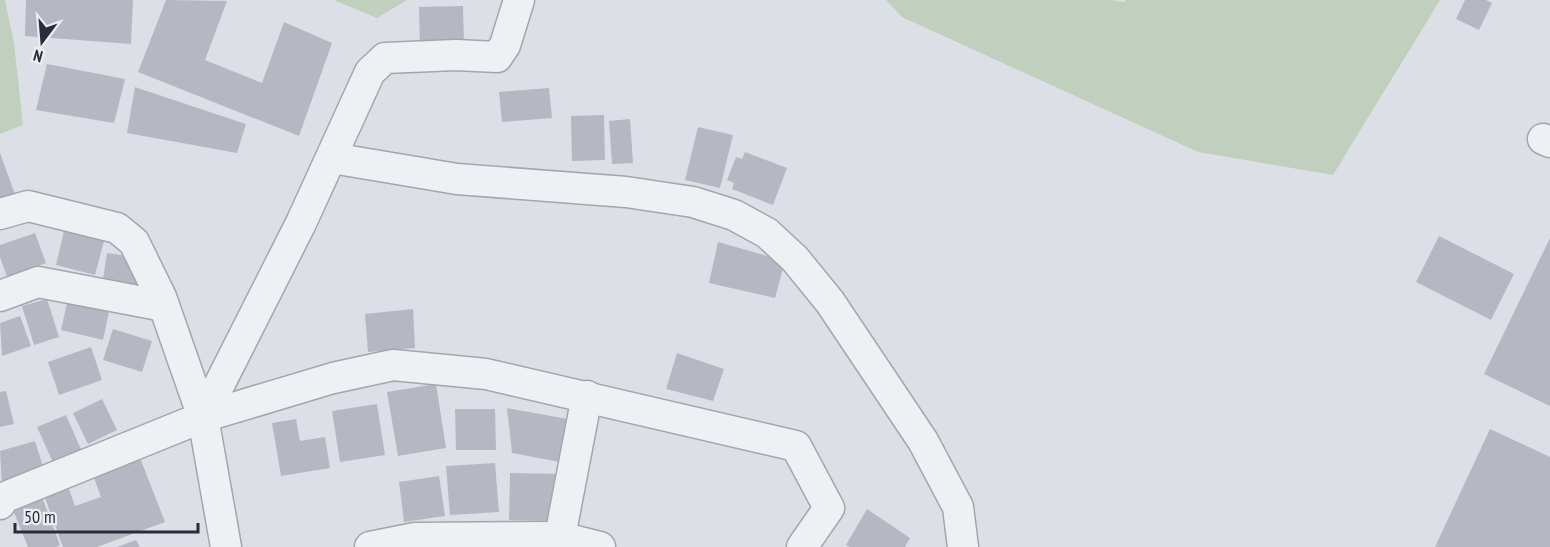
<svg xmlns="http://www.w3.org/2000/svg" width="1550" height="547" viewBox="0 0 1550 547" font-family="'PT Sans Narrow',sans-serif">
<rect width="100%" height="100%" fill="#dddfe6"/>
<!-- green -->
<g fill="#c1cfbf">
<path d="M0,0H5L14,43L23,125L0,134Z"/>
<path d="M334,0H407L377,18Z"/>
<path d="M886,0H1111L1125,2V0H1440L1333,175L1198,152L902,17Z"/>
</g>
<!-- building -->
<g fill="#b5b8c2">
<path d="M26,0H133L131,44L25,36Z"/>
<path d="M166,0L227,1L205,60L262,83L284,22L332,43L299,136L138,72Z"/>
<path d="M1465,0H1486L1492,3L1479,30L1456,19Z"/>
<path d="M463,6L464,47H420L419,7Z"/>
<path d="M47,64L125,79L114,123L36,110Z"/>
<path d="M135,87L246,124L237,153L127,133Z"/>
<path d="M549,88L552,118L502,122L499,92Z"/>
<path d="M604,115L605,160L572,161L571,116Z"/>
<path d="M630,119L633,163L612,164L609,121Z"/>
<path d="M698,127L733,135L720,188L685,180Z"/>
<path d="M745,152L787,168L773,205L732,189L734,183L727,180L736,157L742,159Z"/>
<path d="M0,153L16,197L0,203Z"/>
<path d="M64,231L104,241L95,275L56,265Z"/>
<path d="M35,233L46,263L7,277L0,257V245Z"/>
<path d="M1439,236L1514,274L1491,320L1416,282Z"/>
<path d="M1550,238V406L1484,374Z"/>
<path d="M718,242L785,261L775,298L709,283Z"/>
<path d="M107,253L141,258L136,285L103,279Z"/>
<path d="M47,299L59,337L34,345L22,306Z"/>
<path d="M67,303L109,312L103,340L61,330Z"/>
<path d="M413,309L415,348L368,352L365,314Z"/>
<path d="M20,316L31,346L2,356L0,323Z"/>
<path d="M113,329L152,341L142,372L103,360Z"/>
<path d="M91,347L102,380L59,395L48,362Z"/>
<path d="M677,353L724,369L713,401L666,389Z"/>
<path d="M436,384L446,448L398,456L387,392Z"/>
<path d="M6,391L14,424L0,427V392Z"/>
<path d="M102,399L117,430L88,444L73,413Z"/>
<path d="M377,404L385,455L340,462L332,411Z"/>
<path d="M507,408L573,420L565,463L512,453Z"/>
<path d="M455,409H495L496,450H456Z"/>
<path d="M66,415L83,454L55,467L37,427Z"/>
<path d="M296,419L300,441L325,437L330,468L281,476L272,423Z"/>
<path d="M1490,429L1550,457V547H1435Z"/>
<path d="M35,441L45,473L2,486L0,451Z"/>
<path d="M137,450L165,522L97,547H63L45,498L69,489L75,506L101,497L90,467Z"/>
<path d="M495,463L499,512L450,515L446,466Z"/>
<path d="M510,473L560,474L558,521L509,520Z"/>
<path d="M439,476L445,516L404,522L399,482Z"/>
<path d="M42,497L60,545L56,547H28L13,510Z"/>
<path d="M867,509L910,538L905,547H850L846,545Z"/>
<path d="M136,540L140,547H117Z"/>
</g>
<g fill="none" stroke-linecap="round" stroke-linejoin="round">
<defs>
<g id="minor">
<path d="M1543,139L1550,142"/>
<path d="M332,158L457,179L626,192L693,202L734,215L767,233L795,259L830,302L923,441L958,507L963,547"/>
<path d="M0,214L28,206L117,228L134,242L161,297L203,417L226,547"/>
<path d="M0,296L38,282L164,306"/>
<path d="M203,417L301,223L370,72L385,58L456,55L497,57L505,45L519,0"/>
<path d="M0,504L3,498L203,417L333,378L393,365L486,374L796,446L829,508L802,547"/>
<path d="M370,547L415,538L560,537L600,547"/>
<path d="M558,547L587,396"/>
</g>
</defs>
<!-- minor casing -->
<use href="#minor" stroke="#a3a6af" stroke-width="33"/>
<!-- minor -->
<use href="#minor" stroke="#eff0f4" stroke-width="30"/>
</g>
<!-- north arrow -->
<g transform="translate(42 42) rotate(196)" stroke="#eceef4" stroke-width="4.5" paint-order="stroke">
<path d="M0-4.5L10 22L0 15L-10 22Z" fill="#282c3b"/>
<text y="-9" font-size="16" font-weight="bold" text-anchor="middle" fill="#282c3b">N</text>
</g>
<!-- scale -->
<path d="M15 523v9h183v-9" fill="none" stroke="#282c3b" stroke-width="3"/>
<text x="24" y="523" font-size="18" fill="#282c3b" stroke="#eceef4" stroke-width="4.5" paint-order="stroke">50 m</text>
</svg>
